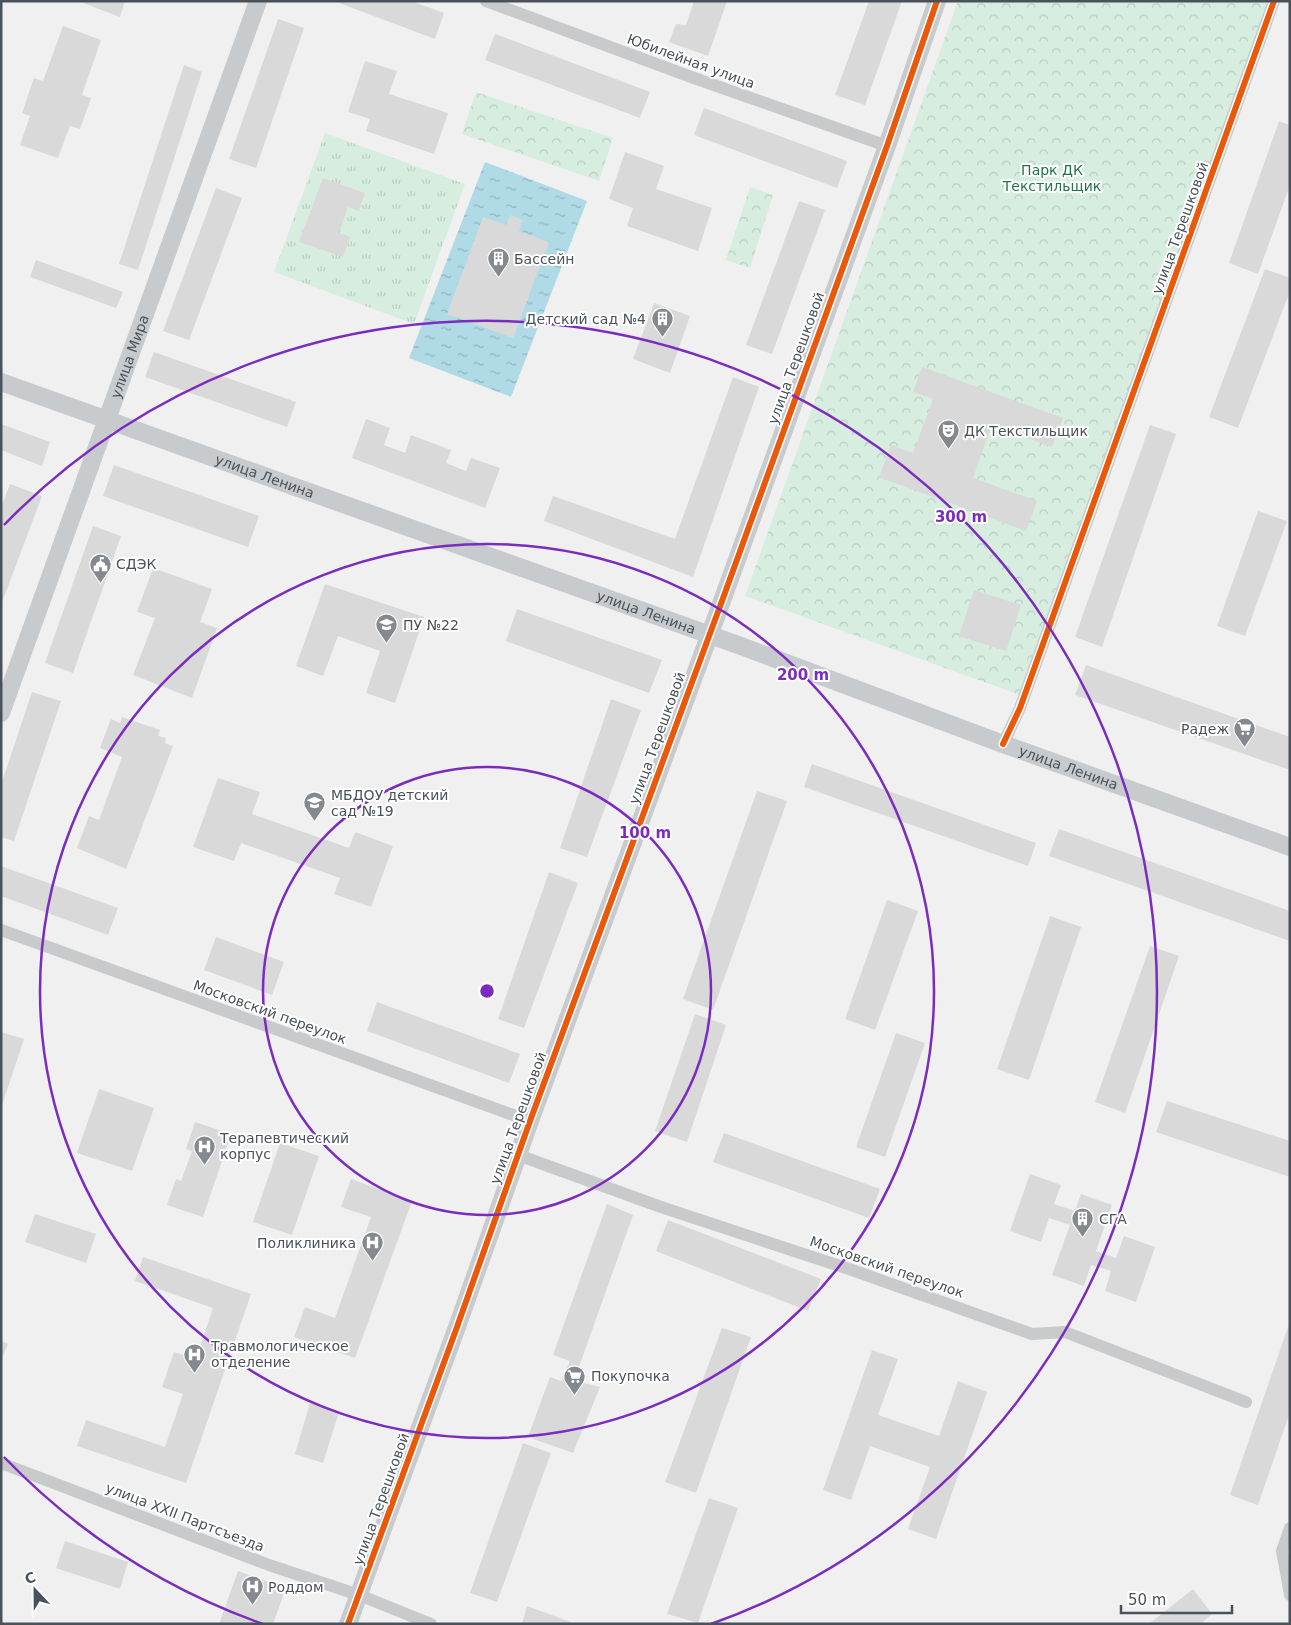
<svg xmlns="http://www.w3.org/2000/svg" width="1291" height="1625" viewBox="0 0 1291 1625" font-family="'DejaVu Sans',sans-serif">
<defs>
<pattern id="grass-tufts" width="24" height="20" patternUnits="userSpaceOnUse" patternTransform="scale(1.25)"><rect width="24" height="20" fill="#d7ede0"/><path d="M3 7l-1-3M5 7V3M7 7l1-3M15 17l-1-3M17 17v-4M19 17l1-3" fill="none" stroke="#bacdc2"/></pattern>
<pattern id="park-crowns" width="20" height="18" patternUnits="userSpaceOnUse" patternTransform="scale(1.25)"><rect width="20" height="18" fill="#d7ede0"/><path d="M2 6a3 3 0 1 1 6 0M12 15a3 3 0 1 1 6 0" fill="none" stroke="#bacdc2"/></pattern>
<pattern id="water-ripples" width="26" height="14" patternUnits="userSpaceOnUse" patternTransform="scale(1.25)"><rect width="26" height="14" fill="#b0dae6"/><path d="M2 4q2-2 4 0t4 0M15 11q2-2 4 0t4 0" fill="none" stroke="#91b3bd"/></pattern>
</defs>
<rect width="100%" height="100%" fill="#f0f0f0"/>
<!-- grass -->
<path fill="url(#grass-tufts)" d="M325,133L465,184L414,324L274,272Z"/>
<!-- park -->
<g fill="url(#park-crowns)">
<path d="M958,1H1273L1023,696L745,596Z"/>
<path d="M476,92L613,138L599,181L462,134Z"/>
<path d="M750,187L773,195L750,268L726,260Z"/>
</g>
<!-- water -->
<path fill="url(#water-ripples)" d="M485,162L587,201L511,397L409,358Z"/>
<!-- building -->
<g fill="#d9d9da">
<path d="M78,1H125L120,17Z"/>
<path d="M334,1H411L444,13L435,39Z"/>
<path d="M694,1H727L708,56L669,42L676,24L686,25Z"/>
<path d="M869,1H902L865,105L835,95Z"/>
<path d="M278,19L304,28L256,168L229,159Z"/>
<path d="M63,26L101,40L82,95L91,98L80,129L70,126L58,158L20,145L30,116L22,113L34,78L43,81Z"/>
<path d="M495,34L650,92L640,118L485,60Z"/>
<path d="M365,61L397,71L389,94L448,113L434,154L366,131L370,119L348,112Z"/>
<path d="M184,65L202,72L138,270L119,264Z"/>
<path d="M704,108L847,161L837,188L694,135Z"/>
<path d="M1279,121L1290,125V185L1258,274L1229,263Z"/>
<path d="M625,152L664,166L656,189L712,208L698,251L627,226L633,208L609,199Z"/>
<path d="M323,178L365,193L359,211L348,207L339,233L350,237L343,257L299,242Z"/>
<path d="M216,188L242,198L189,340L163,331Z"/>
<path d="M799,201L825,210L772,354L746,345Z"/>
<path d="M510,215L523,220L519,231L549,242L513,338L447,314L483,217L506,225Z"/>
<path d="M36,260L123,292L116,308L30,277Z"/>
<path d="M1265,269L1290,278V291L1238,428L1209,417Z"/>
<path d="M654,303L690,316L670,373L633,359Z"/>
<path d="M154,352L296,402L287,427L145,377Z"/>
<path d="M922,367L1063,418L1052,447L992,425L973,478L1037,501L1026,531L879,477L891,445L913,453L933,399L913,392Z"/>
<path d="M733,377L759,387L693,577L544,521L553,496L675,539Z"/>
<path d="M366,419L390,428L384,445L405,453L411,435L451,450L446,463L466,471L471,458L500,468L485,508L352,458Z"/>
<path d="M1,424L50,442L42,466L1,450Z"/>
<path d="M1150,425L1176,434L1102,647L1075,637Z"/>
<path d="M114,465L259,516L248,547L103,496Z"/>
<path d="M10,484L42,496L1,605V508Z"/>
<path d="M1258,511L1287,521L1245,636L1217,626Z"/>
<path d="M93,526L121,536L73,673L45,663Z"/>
<path d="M153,568L212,589L200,622L217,628L192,698L133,675L155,618L137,612Z"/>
<path d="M325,584L424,617L395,703L366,693L380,651L338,636L323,676L296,666Z"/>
<path d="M974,590L1021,605L1006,651L959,636Z"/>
<path d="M517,609L662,660L649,693L506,641Z"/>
<path d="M1086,665L1290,737V770L1075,695Z"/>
<path d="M32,692L61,701L14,841L1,837V785Z"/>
<path d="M611,699L641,710L587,857L560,848Z"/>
<path d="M122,717L160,730L158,736L166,738L165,743L173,746L126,869L77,848L89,816L99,820L122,757L100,748L111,719L120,723Z"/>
<path d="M812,764L1036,843L1028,866L804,787Z"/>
<path d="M218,778L260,792L252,814L349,848L355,832L393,846L371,907L334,894L340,878L241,843L234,861L193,847Z"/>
<path d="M757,791L787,801L713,1010L683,999Z"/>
<path d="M1059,829L1290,911V941L1049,856Z"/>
<path d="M1,866L118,908L108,935L1,896Z"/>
<path d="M549,872L578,883L524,1028L498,1019Z"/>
<path d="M887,900L918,911L875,1030L845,1019Z"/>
<path d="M1050,916L1081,927L1029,1080L997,1069Z"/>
<path d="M216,937L284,962L272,995L204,970Z"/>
<path d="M1150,946L1179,956L1125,1113L1095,1102Z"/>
<path d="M377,1002L520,1054L509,1083L367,1031Z"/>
<path d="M695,1014L726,1025L687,1142L655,1131Z"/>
<path d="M1,1032L24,1039L2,1105H1Z"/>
<path d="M896,1033L925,1043L885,1157L856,1147Z"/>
<path d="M99,1089L154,1108L132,1171L77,1153Z"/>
<path d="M1167,1101L1290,1141V1177L1156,1132Z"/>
<path d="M195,1122L231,1134L203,1217L167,1205L176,1179L181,1181L192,1151L186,1149Z"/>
<path d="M724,1133L880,1189L869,1218L713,1162Z"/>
<path d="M280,1143L319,1156L292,1235L253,1222Z"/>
<path d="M1030,1174L1061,1185L1054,1204L1075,1211L1081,1194L1112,1205L1096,1251L1116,1258L1124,1236L1155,1247L1136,1302L1105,1291L1111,1271L1091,1265L1084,1286L1052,1275L1070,1225L1049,1218L1041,1242L1010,1231Z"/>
<path d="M351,1179L412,1201L355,1358L294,1337L305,1307L335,1318L371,1217L341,1207Z"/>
<path d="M607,1204L633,1215L580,1364L576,1381L600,1387L573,1453L528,1437L550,1377L561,1381L570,1361L553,1355Z"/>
<path d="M35,1214L96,1234L86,1263L25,1242Z"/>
<path d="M668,1220L821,1279L808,1311L656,1251Z"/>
<path d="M143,1257L251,1294L186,1483L77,1446L86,1420L165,1447L183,1394L162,1387L174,1352L196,1359L213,1308L135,1281Z"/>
<path d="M1290,1321V1412L1258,1505L1230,1495Z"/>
<path d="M722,1328L751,1337L696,1493L665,1482Z"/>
<path d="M1,1341L8,1344L1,1361Z"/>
<path d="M872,1350L898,1359L878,1415L939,1436L958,1381L987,1392L936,1539L908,1529L930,1467L870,1446L851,1500L823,1490Z"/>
<path d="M310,1403L339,1412L323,1463L295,1454Z"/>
<path d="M523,1443L551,1453L497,1602L470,1593Z"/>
<path d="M709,1498L738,1508L698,1623L667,1614Z"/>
<path d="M65,1541L128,1562L120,1589L56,1568Z"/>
<path d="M238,1571L286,1588L273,1624H219Z"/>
<path d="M1193,1589L1212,1614L1200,1624H1149Z"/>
<path d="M527,1606L576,1624H522Z"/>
</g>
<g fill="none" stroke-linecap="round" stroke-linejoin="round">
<!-- street -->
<g stroke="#c8cacb" stroke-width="12">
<path d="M486,1L694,78L887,146"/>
<path d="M1003,744L1020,708L1274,1"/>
<path d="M1,930L530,1121"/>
<path d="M518,1155L661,1207L855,1271L1032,1334L1065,1332L1246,1402"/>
<path d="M1,1463L269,1565L359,1595L431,1624"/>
<path d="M1290,1528L1282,1551L1290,1595"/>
</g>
<!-- secondary -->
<g stroke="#c8cbcd" stroke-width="18">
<path id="s1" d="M1,382L741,646L1003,744L1290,847"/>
<path id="s2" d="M1,713L258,1"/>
<path d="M348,1624L457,1327L530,1121L722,601L887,146L937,1"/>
</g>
<defs>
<g id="cycleway">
<path d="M1003,744L1020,708L1274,1"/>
<path d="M348,1624L457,1327L530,1121L722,601L887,146L937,1"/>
</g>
</defs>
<!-- cycleway casing -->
<use href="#cycleway" stroke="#fff" stroke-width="9"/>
<!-- cycleway -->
<use href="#cycleway" stroke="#e8590c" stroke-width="6"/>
</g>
<!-- distance rings -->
<g fill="none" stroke="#7b2cbf" stroke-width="2.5">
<circle cx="487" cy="991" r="224"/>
<circle cx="487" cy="991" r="447"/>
<path d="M263 1624A671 671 0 0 1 4 1457M4 525A671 671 0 1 1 711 1624"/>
</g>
<!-- icons -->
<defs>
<symbol id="building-pin" viewBox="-11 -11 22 30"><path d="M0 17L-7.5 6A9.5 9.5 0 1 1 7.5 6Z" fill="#83898e" stroke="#fff"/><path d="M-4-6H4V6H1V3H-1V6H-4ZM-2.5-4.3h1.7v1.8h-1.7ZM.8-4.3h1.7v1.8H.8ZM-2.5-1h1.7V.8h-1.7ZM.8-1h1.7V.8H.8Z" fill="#fff"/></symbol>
<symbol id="theatre-pin" viewBox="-11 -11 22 30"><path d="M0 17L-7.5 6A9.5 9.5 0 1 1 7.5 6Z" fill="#83898e" stroke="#fff"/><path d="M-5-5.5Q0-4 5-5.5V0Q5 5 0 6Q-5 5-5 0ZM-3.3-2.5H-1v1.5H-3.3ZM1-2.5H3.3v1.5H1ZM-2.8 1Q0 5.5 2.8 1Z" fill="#fff"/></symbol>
<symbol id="civic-pin" viewBox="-11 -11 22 30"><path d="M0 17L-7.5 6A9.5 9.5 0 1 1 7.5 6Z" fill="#83898e" stroke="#fff"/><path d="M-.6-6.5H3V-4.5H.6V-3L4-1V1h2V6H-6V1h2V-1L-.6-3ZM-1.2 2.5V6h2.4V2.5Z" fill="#fff"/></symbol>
<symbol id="university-pin" viewBox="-11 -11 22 30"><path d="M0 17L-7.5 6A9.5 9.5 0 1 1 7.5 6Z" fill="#83898e" stroke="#fff"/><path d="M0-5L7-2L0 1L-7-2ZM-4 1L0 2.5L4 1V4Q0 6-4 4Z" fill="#fff"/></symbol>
<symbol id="supermarket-pin" viewBox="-11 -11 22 30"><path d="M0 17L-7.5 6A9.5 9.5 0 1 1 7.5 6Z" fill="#83898e" stroke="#fff"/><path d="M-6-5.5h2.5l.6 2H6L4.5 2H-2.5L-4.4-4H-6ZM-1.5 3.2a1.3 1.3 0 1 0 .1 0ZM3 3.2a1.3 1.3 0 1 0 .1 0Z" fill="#fff"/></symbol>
<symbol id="school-pin" viewBox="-11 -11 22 30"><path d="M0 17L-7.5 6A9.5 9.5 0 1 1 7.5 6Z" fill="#83898e" stroke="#fff"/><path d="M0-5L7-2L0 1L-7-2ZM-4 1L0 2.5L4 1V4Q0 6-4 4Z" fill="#fff"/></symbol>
<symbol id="hospital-pin" viewBox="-11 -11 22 30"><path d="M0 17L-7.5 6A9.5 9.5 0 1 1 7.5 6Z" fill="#83898e" stroke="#fff"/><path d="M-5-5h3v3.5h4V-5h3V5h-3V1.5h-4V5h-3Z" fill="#fff"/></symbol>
</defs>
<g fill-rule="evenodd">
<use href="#building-pin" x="486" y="246" width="25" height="34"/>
<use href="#building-pin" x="650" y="306" width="25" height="34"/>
<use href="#theatre-pin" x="936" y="418" width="25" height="34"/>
<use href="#civic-pin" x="88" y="552" width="25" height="34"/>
<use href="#university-pin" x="374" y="612" width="25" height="34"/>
<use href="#supermarket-pin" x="1232" y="716" width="25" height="34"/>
<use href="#school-pin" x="302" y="790" width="25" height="34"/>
<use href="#hospital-pin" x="192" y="1134" width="25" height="34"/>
<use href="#building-pin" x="1070" y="1206" width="25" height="34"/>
<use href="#hospital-pin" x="360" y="1230" width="25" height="34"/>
<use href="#hospital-pin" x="182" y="1342" width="25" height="34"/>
<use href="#supermarket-pin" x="562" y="1364" width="25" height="34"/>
<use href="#hospital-pin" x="240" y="1574" width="25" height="34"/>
</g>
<g text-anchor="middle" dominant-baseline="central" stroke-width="4" stroke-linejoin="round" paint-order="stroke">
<!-- street labels -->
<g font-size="14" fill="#49525a" stroke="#fff">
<text transform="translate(691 61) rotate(20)">Юбилейная улица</text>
<text transform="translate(1180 228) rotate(-70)">улица Терешковой</text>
<text stroke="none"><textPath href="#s2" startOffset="379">улица Мира</textPath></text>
<text transform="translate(796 358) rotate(-70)">улица Терешковой</text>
<text stroke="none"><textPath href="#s1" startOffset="280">улица Ленина</textPath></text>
<text stroke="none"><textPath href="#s1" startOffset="685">улица Ленина</textPath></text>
<text transform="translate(657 738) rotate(-70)">улица Терешковой</text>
<text stroke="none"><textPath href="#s1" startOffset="1135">улица Ленина</textPath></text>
<text transform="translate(270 1012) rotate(20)">Московский переулок</text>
<text transform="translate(518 1118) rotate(-70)">улица Терешковой</text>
<text transform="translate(887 1267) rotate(19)">Московский переулок</text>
<text transform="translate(381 1499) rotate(-70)">улица Терешковой</text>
<text transform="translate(185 1517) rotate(21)">улица XXII Партсъезда</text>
</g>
<!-- park labels -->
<g font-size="14" fill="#22734b" stroke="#fff">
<text x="1052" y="170">Парк ДК<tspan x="1052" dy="16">Текстильщик</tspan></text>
</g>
<!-- poi labels -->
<g font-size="14" fill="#49525a" stroke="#fff" text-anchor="start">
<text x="514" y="259">Бассейн</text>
<text x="646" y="319" text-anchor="end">Детский сад №4</text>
<text x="964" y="431">ДК Текстильщик</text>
<text x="116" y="564">СДЭК</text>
<text x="403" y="625">ПУ №22</text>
<text x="1229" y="729" text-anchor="end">Радеж</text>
<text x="331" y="795">МБДОУ детский<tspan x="331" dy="16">сад №19</tspan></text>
<text x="220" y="1138">Терапевтический<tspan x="220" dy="16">корпус</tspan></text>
<text x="1099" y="1219">СГА</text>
<text x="356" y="1243" text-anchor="end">Поликлиника</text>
<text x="211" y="1346">Травмологическое<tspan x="211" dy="16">отделение</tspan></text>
<text x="591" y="1376">Покупочка</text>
<text x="268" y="1587">Роддом</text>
</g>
</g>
<circle cx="487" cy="991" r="8" fill="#7b2cbf" stroke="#fff" stroke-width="2.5"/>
<g font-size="15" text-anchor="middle" font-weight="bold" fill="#7b2cbf" stroke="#fff" stroke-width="4" stroke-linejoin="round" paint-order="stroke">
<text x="961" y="522">300 m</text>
<text x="803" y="680">200 m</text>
<text x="645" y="838">100 m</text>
</g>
<!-- border -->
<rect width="1291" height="1625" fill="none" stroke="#49525a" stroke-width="5"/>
<!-- north arrow -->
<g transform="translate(35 1590) rotate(338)" stroke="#ffffff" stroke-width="4" paint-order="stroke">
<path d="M0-4L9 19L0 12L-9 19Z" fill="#49525a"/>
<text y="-8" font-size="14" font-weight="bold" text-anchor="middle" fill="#49525a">С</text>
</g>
<!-- scale -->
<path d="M1121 1605v8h111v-8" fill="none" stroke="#49525a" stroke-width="2.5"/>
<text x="1128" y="1605" font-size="15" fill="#49525a" stroke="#ffffff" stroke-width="4" paint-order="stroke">50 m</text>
</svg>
